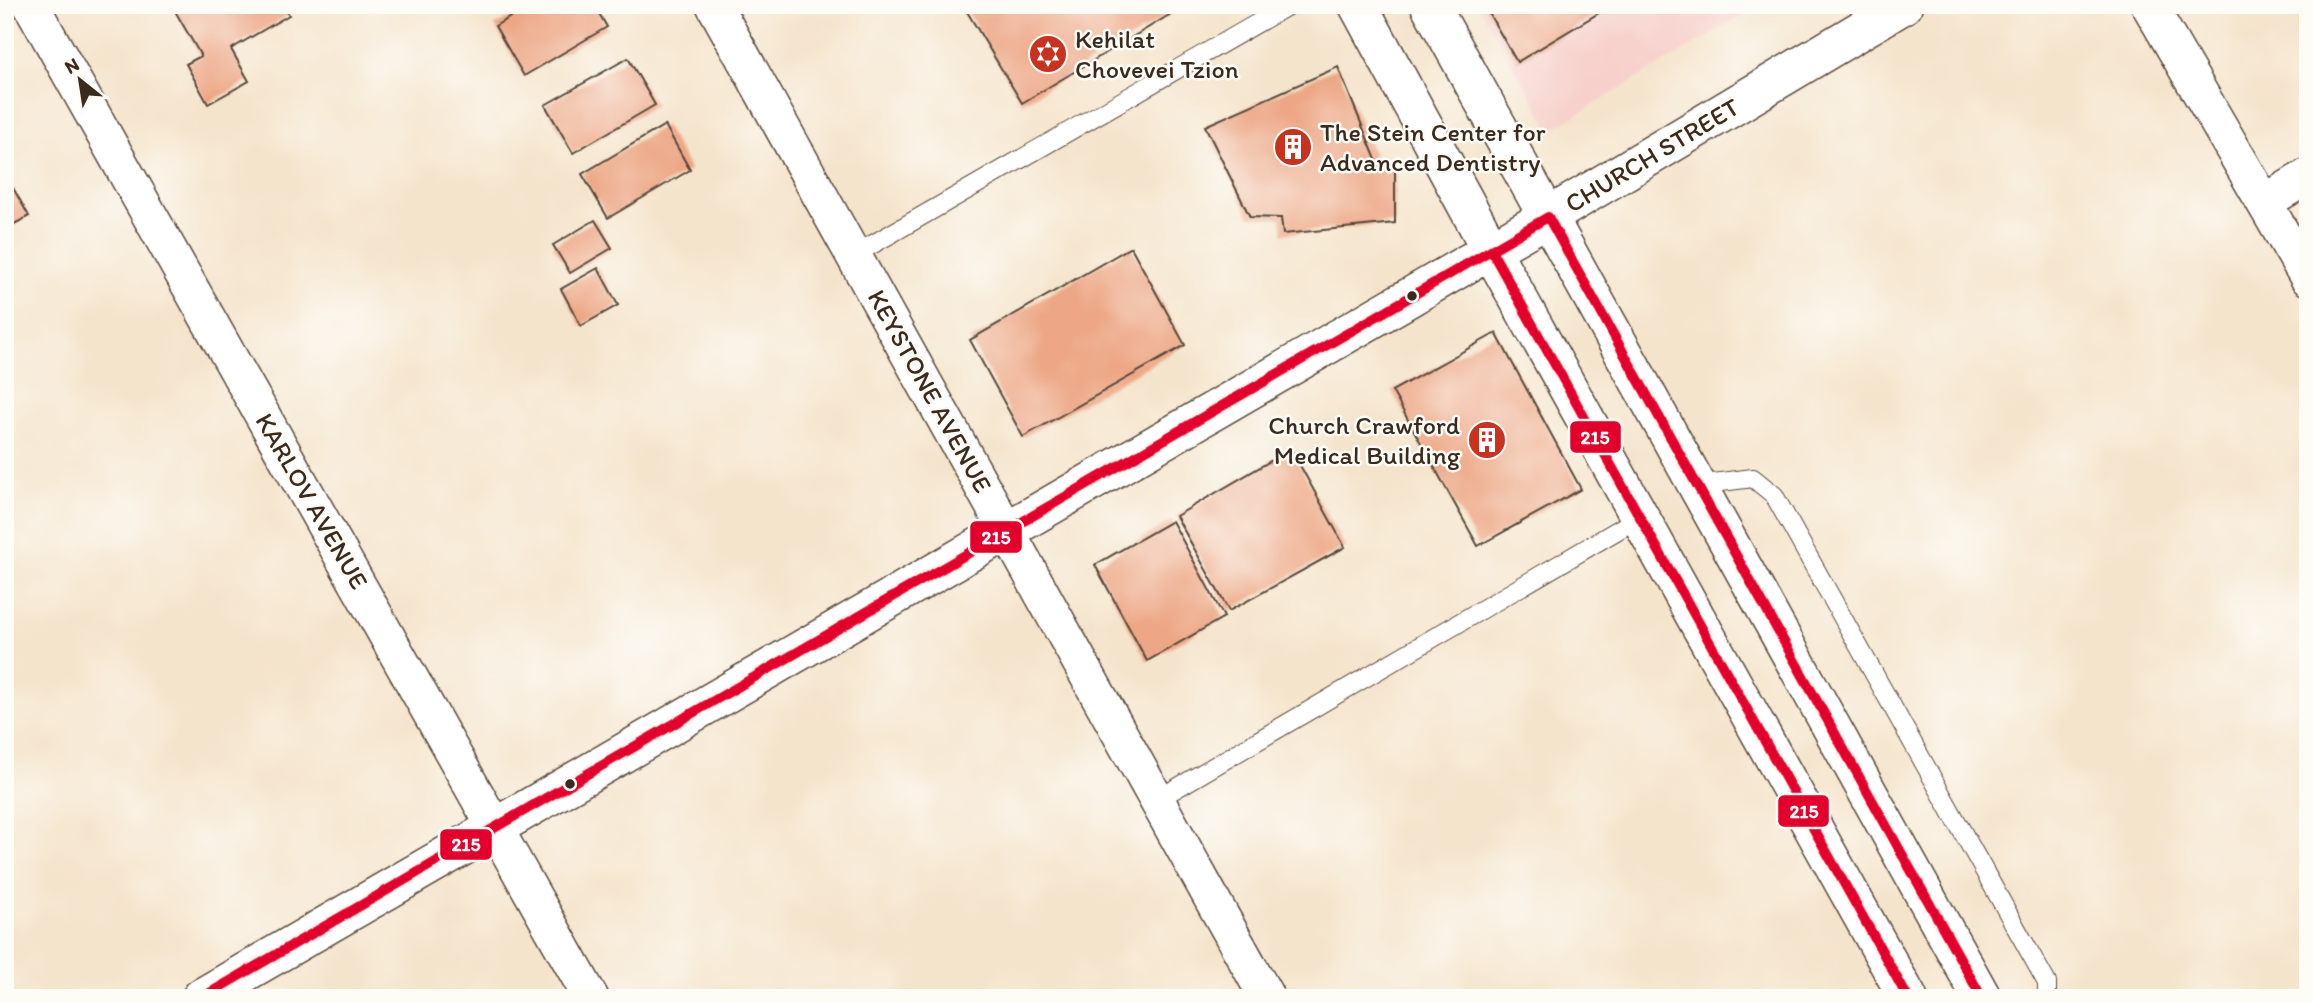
<svg xmlns="http://www.w3.org/2000/svg" width="2313" height="1003" viewBox="0 0 2313 1003" font-family="Itim,sans-serif">
<rect width="100%" height="100%" fill="#fdfcf7"/>
<filter id="ink" filterUnits="userSpaceOnUse"><feTurbulence type="fractalNoise" baseFrequency=".0143" numOctaves="2"/><feDisplacementMap in="SourceGraphic" scale="14" xChannelSelector="R" yChannelSelector="G"/><feConvolveMatrix kernelMatrix="1 2 1 2 8 2 1 2 1" color-interpolation-filters="sRGB"/></filter>
<filter id="wash" filterUnits="userSpaceOnUse"><feTurbulence type="fractalNoise" baseFrequency=".00686" numOctaves="4" result="noise"/><feDisplacementMap in="SourceGraphic" scale="28" xChannelSelector="R" yChannelSelector="G"/><feGaussianBlur stdDeviation="1.57" result="paint"/><feColorMatrix in="noise" values="0 0 0 0 0 0 0 0 0 0 0 0 0 0 0 0 0 1.4 0 .05"/><feComposite in="paint" operator="in"/></filter>
<g filter="url(#wash)">
<rect width="100%" height="100%" fill="#f5e4cc"/>
<!-- built -->
<path fill="#f7d0cb" d="M1478,5H1761L1551,130Z"/>
<g id="blocks">
<!-- building -->
<g fill="#eda786">
<path d="M186,5H283L289,15L231,49L249,81L208,104L186,64L201,56L175,11Z"/>
<path d="M531,5H594L607,27L524,76L495,26Z"/>
<path d="M963,5H1186L1022,103Z"/>
<path d="M1484,5H1612L1517,62Z"/>
<path d="M628,58L655,105L573,153L545,105Z"/>
<path d="M1338,67L1379,167L1395,168V223L1283,234L1281,218L1250,217L1205,126Z"/>
<path d="M665,125L690,170L608,218L582,174Z"/>
<path d="M5,174L29,216L5,229Z"/>
<path d="M595,220L612,248L570,273L553,245Z"/>
<path d="M1131,247L1185,345L1023,437L970,340Z"/>
<path d="M598,268L618,305L581,326L561,289Z"/>
<path d="M1496,333L1581,489L1478,546L1392,391Z"/>
<path d="M1291,449L1345,547L1229,611L1176,516Z"/>
<path d="M1172,521L1224,617L1147,661L1095,565Z"/>
</g>
</g>
</g>
<g filter="url(#ink)">
<use href="#blocks" fill-opacity="0" stroke="#574638" stroke-width="2"/>
<g fill="none" stroke-linecap="round" stroke-linejoin="round">
<defs>
<g id="service">
<path d="M854,255L1289,5"/>
<path d="M1697,485L1753,478L1774,495L2047,983V998"/>
<path d="M1158,799L1640,517"/>
</g>
<g id="minor">
<path d="M31,5L591,998"/>
<path d="M714,5L1267,998"/>
<path d="M2149,5L2308,278"/>
<path d="M2265,202L2308,176"/>
</g>
<path id="tertiary" d="M201,998L1548,217L1903,5"/>
<g id="secondary">
<path d="M1358,5L1491,250L1908,998"/>
<path d="M1430,5L1982,998"/>
</g>
</defs>
<!-- service casing -->
<use href="#service" stroke="#574638" stroke-width="20"/>
<!-- minor casing -->
<use href="#minor" stroke="#574638" stroke-width="38"/>
<!-- tertiary casing -->
<use href="#tertiary" stroke="#574638" stroke-width="41"/>
<!-- secondary casing -->
<use href="#secondary" stroke="#574638" stroke-width="41"/>
<!-- service -->
<use href="#service" stroke="#fff" stroke-width="18"/>
<!-- minor -->
<use href="#minor" stroke="#fff" stroke-width="35"/>
<!-- tertiary -->
<use href="#tertiary" stroke="#fff" stroke-width="38"/>
<!-- secondary -->
<use href="#secondary" stroke="#fff" stroke-width="38"/>
<defs>
<g id="bus-1">
<path d="M1491,250L1908,998"/>
<path d="M201,998L1548,217L1982,998"/>
</g>
</defs>
<!-- bus-1 casing -->
<use href="#bus-1" stroke="#fdfcf7" stroke-width="16"/>
<!-- bus-1 -->
<use href="#bus-1" stroke="#e4002b" stroke-width="10"/>
</g>
</g>
<!-- icons -->
<defs>
<symbol id="synagogue-disc" viewBox="-11 -11 22 22"><circle r="9.5" fill="#c8321e" stroke="#fdfcf7"/><path d="M0-6.5L5.6 3.2H-5.6ZM0 6.5L5.6-3.2H-5.6Z" fill="#fff"/></symbol>
<symbol id="building-disc" viewBox="-11 -11 22 22"><circle r="9.5" fill="#c8321e" stroke="#fdfcf7"/><path d="M-4-6H4V6H1V3H-1V6H-4ZM-2.5-4.3h1.7v1.8h-1.7ZM.8-4.3h1.7v1.8H.8ZM-2.5-1h1.7V.8h-1.7ZM.8-1h1.7V.8H.8Z" fill="#fff"/></symbol>
</defs>
<g fill-rule="evenodd">
<use href="#synagogue-disc" x="1026" y="32" width="44" height="44"/>
<use href="#building-disc" x="1271" y="125" width="44" height="44"/>
<use href="#building-disc" x="1465" y="418" width="44" height="44"/>
</g>
<!-- markers -->
<g fill="#3b2a1e" stroke="#fdfcf7" stroke-width="2.5">
<circle cx="1412" cy="296" r="6"/>
<circle cx="570" cy="784" r="6"/>
</g>
<g text-anchor="middle" dominant-baseline="central" stroke-width="5" stroke-linejoin="round" paint-order="stroke">
<!-- poi labels -->
<g font-size="26" fill="#3b2a1e" stroke="#fdfcf7" text-anchor="start">
<text x="1075" y="39">Kehilat<tspan x="1075" dy="30">Chovevei Tzion</tspan></text>
<text x="1320" y="132">The Stein Center for<tspan x="1320" dy="30">Advanced Dentistry</tspan></text>
<text x="1460" y="425" text-anchor="end">Church Crawford<tspan x="1460" dy="30">Medical Building</tspan></text>
</g>
<!-- street labels -->
<g font-size="26" fill="#3b2a1e" stroke="#fdfcf7">
<text transform="translate(1652 155) rotate(-31)">CHURCH STREET</text>
<text transform="translate(930 391) rotate(61)">KEYSTONE AVENUE</text>
<text transform="translate(312 501) rotate(60)">KARLOV AVENUE</text>
</g>
</g>
<g stroke="#fdfcf7" stroke-width="2.5">
<rect x="1569" y="420" width="53" height="34" rx="7" fill="#e4002b"/>
<rect x="969" y="520" width="54" height="34" rx="7" fill="#e4002b"/>
<rect x="1777" y="794" width="53" height="34" rx="7" fill="#e4002b"/>
<rect x="439" y="828" width="54" height="33" rx="7" fill="#e4002b"/>
</g>
<g font-size="19" text-anchor="middle" font-weight="bold" fill="#fff">
<text x="1595" y="444">215</text>
<text x="996" y="544">215</text>
<text x="1804" y="818">215</text>
<text x="466" y="851">215</text>
</g>
<!-- margin -->
<rect width="2313" height="1003" fill="none" stroke="#fdfcf7" stroke-width="28"/>
<!-- north arrow -->
<g transform="translate(80 80) rotate(330)" stroke="#fdfcf7" stroke-width="5" paint-order="stroke">
<path d="M0-5L12 26L0 18L-12 26Z" fill="#3b2a1e"/>
<text y="-10" font-size="19" font-weight="bold" text-anchor="middle" fill="#3b2a1e">N</text>
</g>
</svg>
